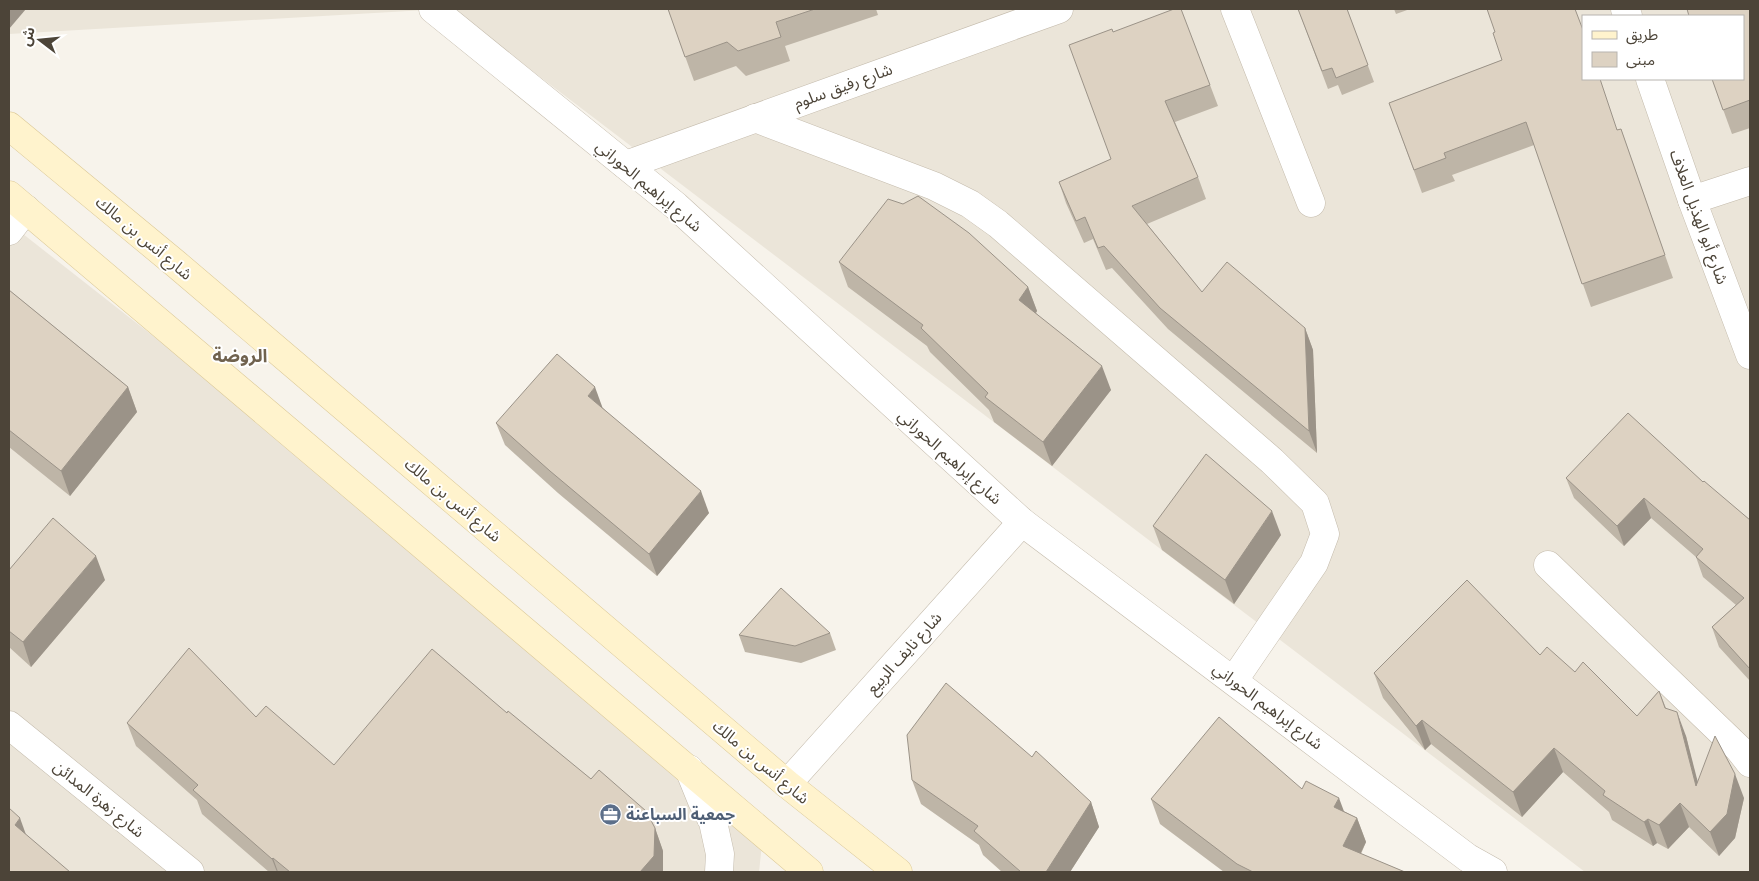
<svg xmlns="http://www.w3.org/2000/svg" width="1759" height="881" viewBox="0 0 1759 881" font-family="'Space Grotesk','Noto Sans Arabic',sans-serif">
<rect width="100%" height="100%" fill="#f7f3eb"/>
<!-- residential -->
<g fill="#ebe5d9" fill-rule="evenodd">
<path d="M9,9H443L9,34Z"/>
<path d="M451,9H1750V872H1585ZM1583,16H1743V79H1583Z"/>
<path d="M9,223L765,816L759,872H9Z"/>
</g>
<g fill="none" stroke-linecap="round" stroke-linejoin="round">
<defs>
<g id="minor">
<path d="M433,9L676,206L1022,522L1468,858L1493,872"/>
<path d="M1235,9L1311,203"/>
<path d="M1625,9L1628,16"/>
<path d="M1650,79L1692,200L1750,355"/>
<path d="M755,118L934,186L970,204L998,224L1272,461L1315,503L1325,534L1314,563L1234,680"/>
<path d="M626,165L1059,9"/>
<path d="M1692,200L1750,181"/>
<path d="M9,231L26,209"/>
<path d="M1548,565L1739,749L1750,763"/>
<path d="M9,725L190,872"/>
<path d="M689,769L702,801L713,822L720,854L719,872"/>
<path d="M787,784L1022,522"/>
</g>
<g id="secondary">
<path d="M9,126L176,264L787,784L898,872"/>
<path d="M9,195L809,872"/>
</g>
</defs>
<!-- minor casing -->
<use href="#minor" stroke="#c4bbac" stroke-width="29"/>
<!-- secondary casing -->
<use href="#secondary" stroke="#dbc897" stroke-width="29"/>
<!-- minor -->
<use href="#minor" stroke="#fff" stroke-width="28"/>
<!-- secondary -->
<use href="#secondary" stroke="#fff3cd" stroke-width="28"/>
</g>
<!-- wall -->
<g fill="#beb5a7">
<path d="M668,9H876L878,15L785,46L790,61L746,76L736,66L694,81Z"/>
<path d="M1298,9H1347L1374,82L1342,95L1338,85L1328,89Z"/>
<path d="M1394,9H1410L1396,14Z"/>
<path d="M1750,9V128L1732,134L1712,79Z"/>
<path d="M1113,32L1210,85L1218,106L1175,122L1198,177L1206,199L1147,224L1202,292L1305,328L1313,350L1317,453L1168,329L1112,268L1106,270L1093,239L1084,243L1066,203L1059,182L1111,159Z"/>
<path d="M1495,32L1618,130L1621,129L1673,278L1591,307L1534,145L1452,175L1455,181L1422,193L1389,103L1502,60Z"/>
<path d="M839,262L1028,287L1037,311L1036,313L1111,390L1052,466L994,422L989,410L930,352L927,346L848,287Z"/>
<path d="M9,290L128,387L137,412L70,496L9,447Z"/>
<path d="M603,408L709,513L657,576L558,493L505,445L496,423Z"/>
<path d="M1566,478L1703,482L1750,520V681L1719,647L1712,627L1736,605L1703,577L1696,557L1651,518L1624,546L1574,498Z"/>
<path d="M1153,526L1281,535L1234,604L1162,550Z"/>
<path d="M9,570L105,580L31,667L9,647Z"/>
<path d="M830,633L836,650L801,663L745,652L739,635Z"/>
<path d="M1540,655L1575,672L1637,716L1659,691L1666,708L1686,736L1697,782L1744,798L1735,838L1719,856L1689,827L1668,849L1657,843L1653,846L1612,820L1609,812L1563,772L1522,817L1431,744L1425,750L1383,698L1374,673Z"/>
<path d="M507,713L591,779L655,828L663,851V872H269L202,814L197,800L136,746L127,723L256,717L334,765Z"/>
<path d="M1032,757L1091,802L1099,827L1070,872H1002L983,855L979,845L921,804L912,780Z"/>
<path d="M1302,789L1357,818L1366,842L1361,854L1405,872H1224L1160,824L1151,799Z"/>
</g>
<!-- shaded-wall -->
<g fill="#9b9388">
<path d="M9,9H26L9,29Z"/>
<path d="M1028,287L1037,311L1028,324L1019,300Z"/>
<path d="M1305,328L1313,350L1317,453L1309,431Z"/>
<path d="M1102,366L1111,390L1052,466L1043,442Z"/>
<path d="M128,387L137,412L70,496L61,471Z"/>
<path d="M595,387L603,409L588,396Z"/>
<path d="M701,491L709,513L657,576L649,554Z"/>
<path d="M1644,498L1651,518L1624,546L1617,526Z"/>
<path d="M1272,511L1281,535L1234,604L1225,580Z"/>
<path d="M96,556L105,580L31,667L23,642Z"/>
<path d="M1677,712L1686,736L1705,810L1696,786Z"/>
<path d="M1422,720L1431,744L1425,750L1416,726Z"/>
<path d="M1554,748L1563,772L1522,817L1513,792Z"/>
<path d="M1735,774L1744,798L1735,838L1719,856L1710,832Z"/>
<path d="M1339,798L1348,822L1334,807Z"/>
<path d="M1091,802L1099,827L1070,872H1046Z"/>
<path d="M1680,803L1689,827L1668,849L1659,825Z"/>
<path d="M20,818L29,843L15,825Z"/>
<path d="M1357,818L1366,842L1352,871L1343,846Z"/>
<path d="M1648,819L1657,843L1653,846L1644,822Z"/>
<path d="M655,828L663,851V872H640Z"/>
<path d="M273,858L278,872H277L272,859Z"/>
</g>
<!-- building -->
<g fill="#ddd2c2" stroke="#9b9388">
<path d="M668,9H815L776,22L781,37L738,51L727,42L685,57Z"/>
<path d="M1174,9H1181L1210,85L1165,101L1198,177L1132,206L1202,292L1227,262L1305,328L1309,431L1160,308L1104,246L1098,248L1085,217L1076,221L1059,182L1111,159L1069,45L1112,29L1113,32Z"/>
<path d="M1298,9H1347L1368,65L1336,78L1332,68L1322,71Z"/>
<path d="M1487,9H1575L1583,30V79H1600L1617,130L1621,129L1665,255L1582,284L1526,122L1444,153L1446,158L1414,170L1389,103L1502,60L1493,33L1495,32Z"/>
<path d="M1687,9H1750V100L1723,110L1712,79H1743V16H1689Z"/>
<path d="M918,196L969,233L1028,287L1019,300L1102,366L1043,442L985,397L988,393L921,328L923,325L839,262L888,199L903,204Z"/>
<path d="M9,290L128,387L61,471L9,430Z"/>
<path d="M557,354L595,387L588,396L701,491L649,554L550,471L496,423Z"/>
<path d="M1628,413L1703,482L1704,481L1750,520V669L1712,627L1744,598L1696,557L1703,549L1644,498L1617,526L1566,478Z"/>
<path d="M1206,454L1272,511L1225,580L1153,526Z"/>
<path d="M53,518L96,556L23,642L9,631V570Z"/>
<path d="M1467,580L1540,655L1547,647L1575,672L1583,662L1637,716L1659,691L1665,708L1677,712L1696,786L1715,736L1735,774L1727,814L1710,832L1680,803L1659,825L1648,819L1644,822L1603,795L1605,791L1554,748L1513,792L1422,720L1416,726L1374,673Z"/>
<path d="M781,588L830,633L795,646L739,635Z"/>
<path d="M189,648L256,717L266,706L334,765L432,649L507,713L508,711L591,779L599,770L646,811L655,828L654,856L640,872H290L273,858L272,859L193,790L198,785L127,723Z"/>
<path d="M946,683L1032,757L1036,751L1091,802L1046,872H1021L974,831L978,826L912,780L907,735Z"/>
<path d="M1219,717L1302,789L1306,781L1339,798L1334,807L1357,818L1343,846L1405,872H1253L1237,864L1151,799Z"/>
<path d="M9,808L20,818L15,825L70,872H9Z"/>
</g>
<!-- icons -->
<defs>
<symbol id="office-disc" viewBox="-11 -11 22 22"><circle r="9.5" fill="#5c6f8a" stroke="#fff"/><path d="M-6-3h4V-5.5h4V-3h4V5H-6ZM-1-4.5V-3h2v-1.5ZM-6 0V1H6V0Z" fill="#fff"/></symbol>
</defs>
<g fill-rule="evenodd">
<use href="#office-disc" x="598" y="802" width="25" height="25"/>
</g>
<g text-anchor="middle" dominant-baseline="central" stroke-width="4" stroke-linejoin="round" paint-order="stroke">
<!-- street labels -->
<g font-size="16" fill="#4c4438" stroke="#fff">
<text transform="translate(843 86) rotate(-20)">شارع رفيق سلوم</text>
<text transform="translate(649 186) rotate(40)">شارع إبراهيم الحوراني</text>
<text transform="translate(1699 217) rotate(70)">شارع أبو الهذيل العلاف</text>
<text transform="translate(144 238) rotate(40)">شارع أنس بن مالك</text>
<text transform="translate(950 457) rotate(42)">شارع إبراهيم الحوراني</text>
<text transform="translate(453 500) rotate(40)">شارع أنس بن مالك</text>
<text transform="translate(904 653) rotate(-48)">شارع نايف الربيع</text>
<text transform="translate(1268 706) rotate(37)">شارع إبراهيم الحوراني</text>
<text transform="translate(761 762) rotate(40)">شارع أنس بن مالك</text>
<text transform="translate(99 799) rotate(39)">شارع زهرة المدائن</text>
</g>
<!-- service labels -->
<g font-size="16" font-weight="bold" fill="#4e5e75" stroke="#fff" text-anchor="start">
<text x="626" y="814">جمعية السباعنة</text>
</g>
<!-- neighbourhood labels -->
<g font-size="18" font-weight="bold" fill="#70624e" stroke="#fff">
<text x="240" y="355">الروضة</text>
</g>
</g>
<!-- border -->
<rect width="1759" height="881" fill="none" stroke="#4c4438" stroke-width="20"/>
<!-- legend -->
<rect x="1582" y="15" width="162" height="65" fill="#ffffff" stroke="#b7b4af"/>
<rect x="1592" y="31" width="25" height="8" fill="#fff3cd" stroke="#b7b4af"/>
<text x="1626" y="40" font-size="15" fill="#4c4438">طريق</text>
<rect x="1592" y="52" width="25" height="15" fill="#ddd2c2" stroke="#b7b4af"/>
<text x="1626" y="65" font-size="15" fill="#4c4438">مبنى</text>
<!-- north arrow -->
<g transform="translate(40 40) rotate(286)" stroke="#ffffff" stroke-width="4" paint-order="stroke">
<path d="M0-4L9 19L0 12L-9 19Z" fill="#4c4438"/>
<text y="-8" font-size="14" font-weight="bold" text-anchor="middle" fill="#4c4438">ش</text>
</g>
</svg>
